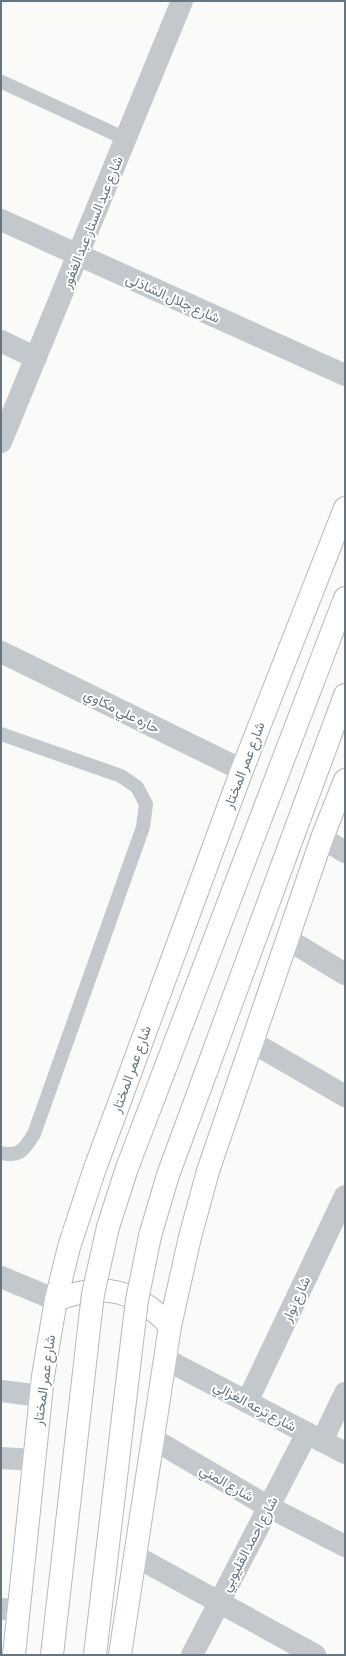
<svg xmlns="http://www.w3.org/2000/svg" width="346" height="1656" viewBox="0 0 346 1656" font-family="'Asap Condensed',Vazirmatn,sans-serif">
<rect width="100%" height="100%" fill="#fafaf8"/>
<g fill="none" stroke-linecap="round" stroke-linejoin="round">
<defs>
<g id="secondary">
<path d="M108,1227L127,1168L345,598"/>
<path d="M150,1236L168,1175L345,695"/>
<path d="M56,1300C102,1282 136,1289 170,1326"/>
<path d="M14,1655L43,1376L56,1300L69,1247L94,1171L242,770L345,508"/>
<path d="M120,1655L170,1326L190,1237L208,1171L322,838L345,780"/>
</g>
</defs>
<!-- secondary casing -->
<use href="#secondary" stroke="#b3babf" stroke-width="24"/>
<!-- lane -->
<g stroke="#c3c8cc" stroke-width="14">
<path d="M2,82L126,139"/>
<path d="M1,734L121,776L137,787L146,804L143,827L34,1134C24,1150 20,1157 1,1153"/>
</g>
<!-- street -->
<g stroke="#c3c8cc" stroke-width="22">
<path d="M1,220L345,375"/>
<path d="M1,341L36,358"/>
<path d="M1,442L182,1"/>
<path d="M1,652L242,770"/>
<path d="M322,838L345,852"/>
<path d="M287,939L345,974"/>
<path d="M252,1042L345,1096"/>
<path d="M1,1277L56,1300"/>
<path d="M165,1359L345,1453"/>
<path d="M1,1391L41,1396"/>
<path d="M247,1402L345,1196"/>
<path d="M153,1439L269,1507L345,1546"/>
<path d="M322,1441L345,1393"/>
<path d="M1,1458L34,1460"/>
<path d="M135,1556L315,1655"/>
<path d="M1,1609L18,1610"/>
<path d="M192,1655L307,1433"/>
</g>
<!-- secondary -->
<use href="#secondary" stroke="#fff" stroke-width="22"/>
<defs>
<g id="secondary-bridge">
<path d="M52,1655L89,1328L93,1294L108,1227"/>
<path d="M95,1655L133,1333L137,1300L150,1236"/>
</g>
</defs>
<!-- secondary-bridge casing -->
<use href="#secondary-bridge" stroke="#b3babf" stroke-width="24" stroke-linecap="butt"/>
<!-- secondary-bridge -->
<use href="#secondary-bridge" stroke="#fff" stroke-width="22"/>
</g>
<g text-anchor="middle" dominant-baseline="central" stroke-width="4" stroke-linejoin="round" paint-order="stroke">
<!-- street labels -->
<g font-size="14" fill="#657683" stroke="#fff">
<text transform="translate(92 222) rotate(-68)">شارع عبد الستار عبد الغفور</text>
<text transform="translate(173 298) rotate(24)">شارع جلال الشاذلى</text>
<text transform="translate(122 711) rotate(26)">حاره علي مكاوي</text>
<text transform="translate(244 765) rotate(-69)">شارع عمر المختار</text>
<text transform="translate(131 1069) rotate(-70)">شارع عمر المختار</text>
<text transform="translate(296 1299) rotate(-65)">شارع نوار</text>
<text transform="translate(44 1380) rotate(-82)">شارع عمر المختار</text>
<text transform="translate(255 1406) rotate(28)">شارع ترعه الغزالي</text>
<text transform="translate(227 1483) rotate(30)">شارع المني</text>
<text transform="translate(249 1544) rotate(-62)">شارع احمد القليوبي</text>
</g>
</g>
<!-- border -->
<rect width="346" height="1656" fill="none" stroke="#657683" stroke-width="4"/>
</svg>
